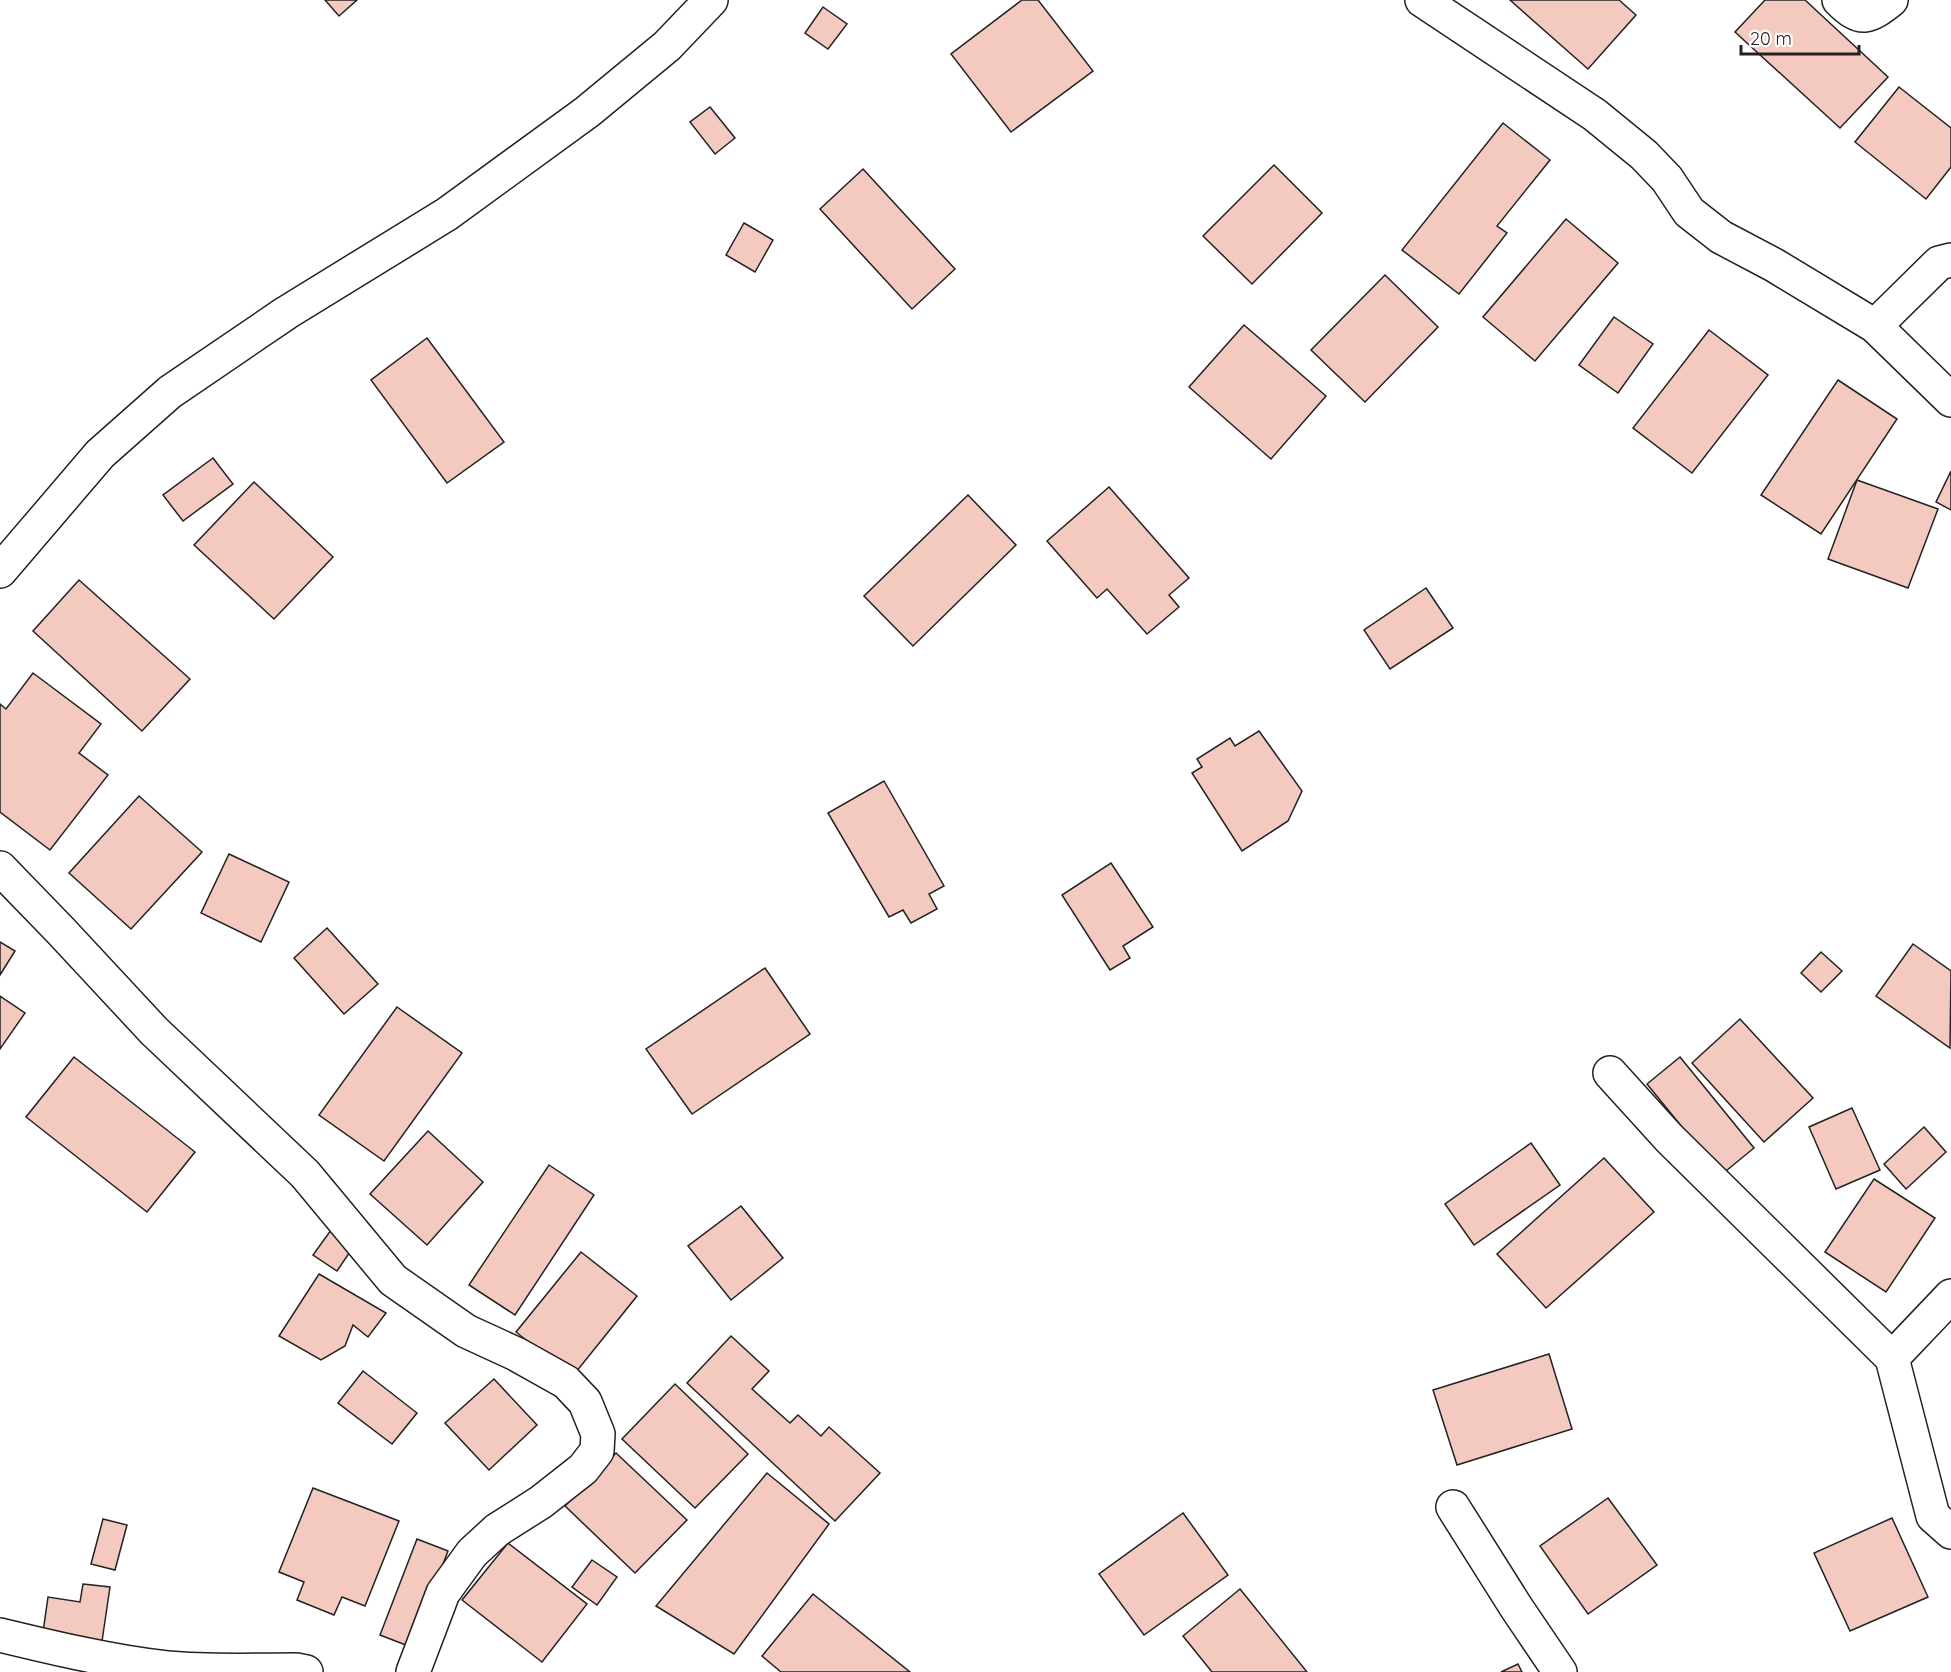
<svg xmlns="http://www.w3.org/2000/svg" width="1951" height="1672" viewBox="0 0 1951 1672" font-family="Quicksand,sans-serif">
<rect width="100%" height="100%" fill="#fff"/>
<!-- building -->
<g fill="#f3c9c0" stroke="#222" stroke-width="1.5">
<path d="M325,0H357L339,16Z"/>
<path d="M1022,0H1038L1093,71L1011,132L951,54Z"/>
<path d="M1510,0H1619L1636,15L1588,69Z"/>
<path d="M1765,0H1805L1888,77L1840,128L1735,32Z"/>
<path d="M823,7L847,24L828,49L805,33Z"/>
<path d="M1899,87L1951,128V167L1926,199L1855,142Z"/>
<path d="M710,107L735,138L715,154L690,122Z"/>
<path d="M1503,123L1550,160L1497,226L1507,233L1459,294L1402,250Z"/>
<path d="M1274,165L1322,213L1252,284L1203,236Z"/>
<path d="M863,169L955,269L912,309L820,209Z"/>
<path d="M1566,219L1618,263L1535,361L1483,317Z"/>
<path d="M744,223L773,240L755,272L726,255Z"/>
<path d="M1385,275L1438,327L1365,402L1311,350Z"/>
<path d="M1614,317L1653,344L1618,393L1579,365Z"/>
<path d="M1244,325L1326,396L1271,459L1189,387Z"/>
<path d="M1709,330L1768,375L1692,473L1633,428Z"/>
<path d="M427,338L504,442L447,483L371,380Z"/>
<path d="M1838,380L1897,419L1821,534L1761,495Z"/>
<path d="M213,458L233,484L183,521L163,495Z"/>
<path d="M1951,471V510L1936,502Z"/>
<path d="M1857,480L1938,509L1908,588L1828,559Z"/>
<path d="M254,482L333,557L274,619L194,545Z"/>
<path d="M1109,487L1189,578L1169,595L1179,607L1147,634L1107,589L1097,598L1047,541Z"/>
<path d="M968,495L1016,545L913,646L864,596Z"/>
<path d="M79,580L190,679L142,731L33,631Z"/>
<path d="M1426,588L1453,628L1390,669L1364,630Z"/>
<path d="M33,673L101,724L79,753L108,775L50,850L0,812V704L6,709Z"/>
<path d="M1259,731L1302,791L1288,821L1242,851L1192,773L1202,767L1197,759L1230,738L1235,746Z"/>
<path d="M884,781L944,886L929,894L937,909L911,923L903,910L889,917L828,813Z"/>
<path d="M139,796L202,852L131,929L69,873Z"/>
<path d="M229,854L289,882L261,942L201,913Z"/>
<path d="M1111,863L1153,927L1123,946L1130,958L1110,970L1062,895Z"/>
<path d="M327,928L378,984L344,1014L294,958Z"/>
<path d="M0,942L15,951L0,975Z"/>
<path d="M1913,944L1951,971L1950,1048L1876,996Z"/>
<path d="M1821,952L1842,971L1821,992L1801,973Z"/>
<path d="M765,968L810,1034L692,1114L646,1049Z"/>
<path d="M0,996L25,1013L0,1049Z"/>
<path d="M397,1007L462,1053L384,1161L319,1115Z"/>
<path d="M1740,1019L1813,1098L1764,1142L1692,1063Z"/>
<path d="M74,1057L195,1152L147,1212L26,1117Z"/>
<path d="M1680,1057L1754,1148L1721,1175L1647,1084Z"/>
<path d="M1852,1108L1880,1170L1836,1189L1809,1127Z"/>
<path d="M1924,1127L1946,1152L1906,1189L1884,1164Z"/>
<path d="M428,1131L483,1182L427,1245L370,1194Z"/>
<path d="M1531,1143L1560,1185L1474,1245L1445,1204Z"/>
<path d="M1604,1158L1654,1212L1546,1308L1497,1254Z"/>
<path d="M549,1165L594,1195L515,1315L469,1285Z"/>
<path d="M1874,1179L1935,1218L1886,1292L1825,1252Z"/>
<path d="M741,1206L783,1258L731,1300L688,1246Z"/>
<path d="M331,1230L354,1246L337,1271L313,1255Z"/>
<path d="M581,1252L637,1296L572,1377L516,1332Z"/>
<path d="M319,1274L386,1313L368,1337L353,1325L345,1346L321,1360L279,1336Z"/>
<path d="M731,1336L769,1371L752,1389L790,1423L798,1415L821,1436L829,1427L880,1473L835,1521L687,1383Z"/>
<path d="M1549,1354L1572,1429L1457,1465L1433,1390Z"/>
<path d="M363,1371L417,1413L392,1444L338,1403Z"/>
<path d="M494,1379L537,1425L489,1470L445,1423Z"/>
<path d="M675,1384L748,1454L695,1508L622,1439Z"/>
<path d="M616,1453L687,1520L635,1573L565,1506Z"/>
<path d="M767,1473L829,1524L734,1654L656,1606Z"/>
<path d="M313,1488L399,1521L365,1606L342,1597L334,1615L297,1600L304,1582L279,1572Z"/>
<path d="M1608,1498L1657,1565L1588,1614L1540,1546Z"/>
<path d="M1183,1513L1228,1575L1144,1635L1099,1574Z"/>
<path d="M1892,1518L1928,1597L1850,1631L1814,1553Z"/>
<path d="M103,1519L127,1525L115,1570L91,1564Z"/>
<path d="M417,1539L448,1551L411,1647L380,1635Z"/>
<path d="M508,1543L587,1604L542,1662L462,1600Z"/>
<path d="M592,1560L617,1577L597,1605L572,1587Z"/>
<path d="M83,1584L110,1587L101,1648L42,1639L48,1597L80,1602Z"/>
<path d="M1240,1589L1307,1672H1212L1183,1636Z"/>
<path d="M813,1594L910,1672H781L762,1656Z"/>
<path d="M1518,1664L1522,1672H1501Z"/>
</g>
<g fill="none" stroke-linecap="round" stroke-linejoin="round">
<defs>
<g id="minor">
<path d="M1422,0L1595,115L1644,155L1667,179L1689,212L1721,237L1774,265L1875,326L1951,400"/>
<path d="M1839,0C1861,22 1868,18 1891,0"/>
<path d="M1875,326L1939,263L1951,260"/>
<path d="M0,571L100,454L170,392L286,313L447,214L587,112L667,46L711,0"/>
<path d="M0,868L61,931L154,1031L305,1174L393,1280L466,1331L516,1354L566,1382L585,1402L598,1434L597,1451L583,1469L541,1502L497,1530L472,1553L443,1593L413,1672"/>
<path d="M1610,1073L1669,1138L1892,1358L1933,1516L1951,1532"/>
<path d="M1892,1358L1951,1296"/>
<path d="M1453,1507L1516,1607L1560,1672"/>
<path d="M0,1635C54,1648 112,1662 167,1668C210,1672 253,1670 296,1670L306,1672"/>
</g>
</defs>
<!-- minor casing -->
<use href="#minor" stroke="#222" stroke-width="36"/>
<!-- minor -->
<use href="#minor" stroke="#fff" stroke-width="33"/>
</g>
<!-- scale -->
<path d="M1741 45v9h118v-9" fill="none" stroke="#222222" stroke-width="3"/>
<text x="1750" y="45" font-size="18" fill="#222222" stroke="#ffffff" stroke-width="4.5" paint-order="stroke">20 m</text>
</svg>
